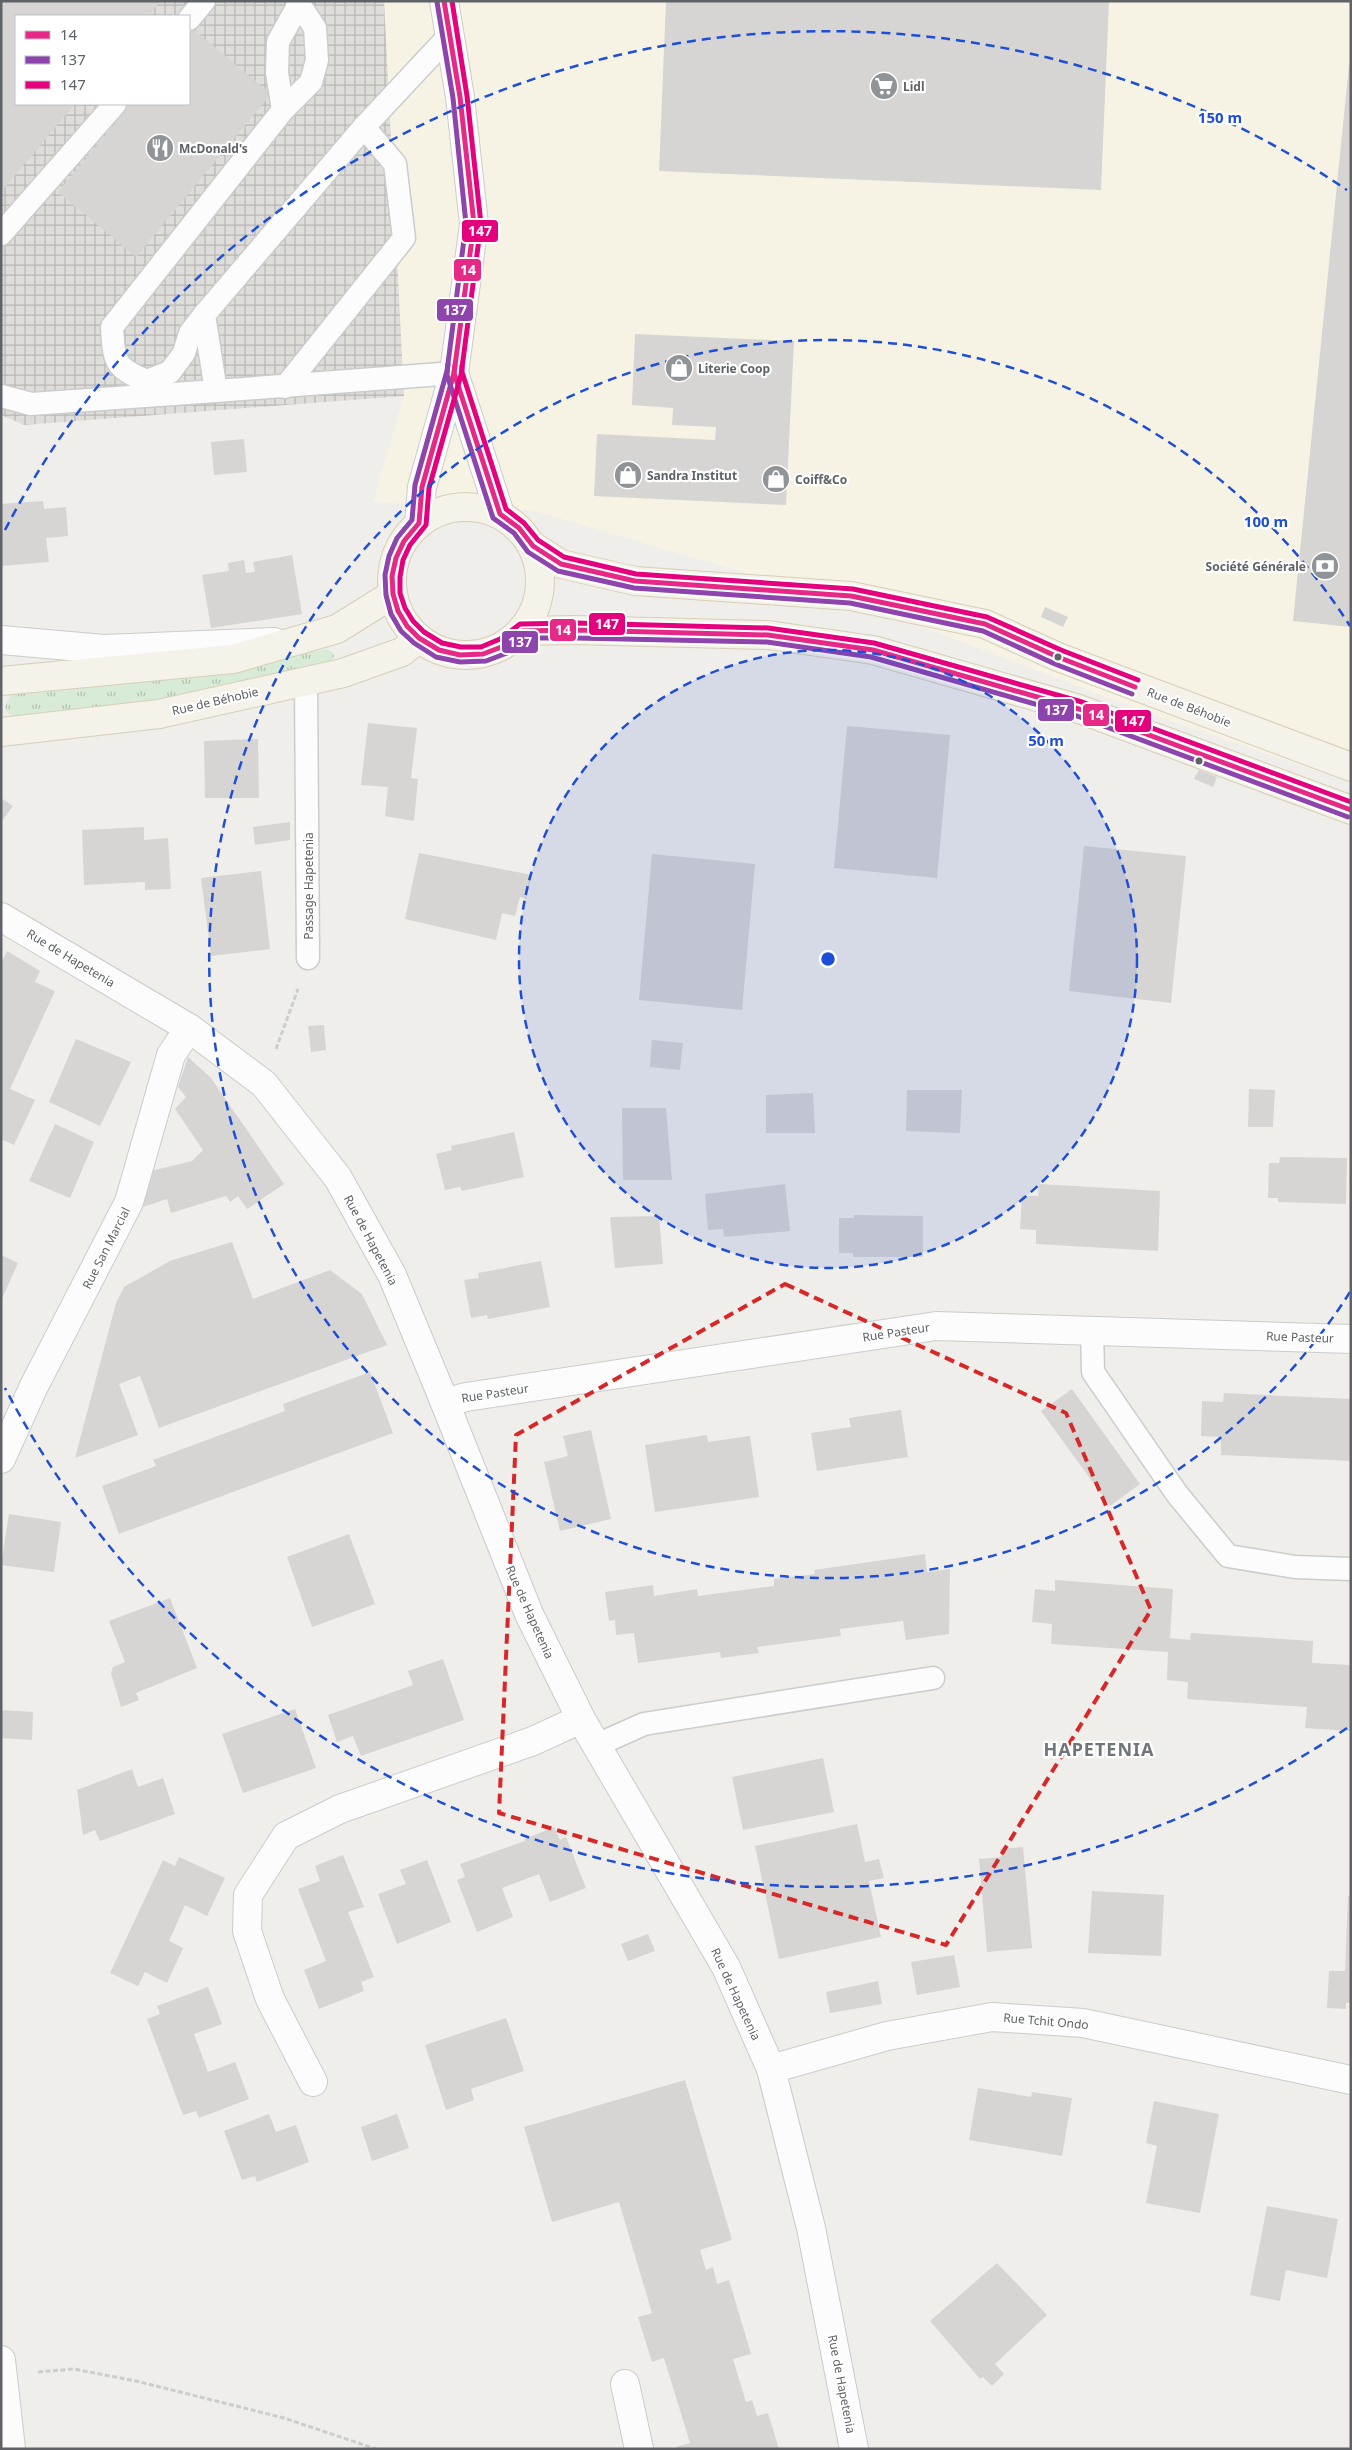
<svg xmlns="http://www.w3.org/2000/svg" width="1352" height="2450" viewBox="0 0 1352 2450" font-family="'Noto Sans',sans-serif">
<defs>
<pattern id="industrial-grid" width="8" height="8" patternUnits="userSpaceOnUse" patternTransform="scale(1.25)"><rect width="8" height="8" fill="#dfddda"/><path d="M0 4h8M4 0v8" fill="none" stroke="#b8b7b5"/></pattern>
<pattern id="grass-tufts" width="24" height="20" patternUnits="userSpaceOnUse" patternTransform="scale(1.25)"><rect width="24" height="20" fill="#d8ebd6"/><path d="M3 7l-1-3M5 7V3M7 7l1-3M15 17l-1-3M17 17v-4M19 17l1-3" fill="none" stroke="#b2c2b1"/></pattern>
</defs>
<rect width="100%" height="100%" fill="#efeeea"/>
<!-- commercial -->
<path fill="#f7f3e4" d="M384,1H1351V783L1143,711L905,620L535,511L373,502L404,396Z"/>
<!-- industrial -->
<path fill="url(#industrial-grid)" fill-rule="evenodd" d="M1,1H384L404,396L24,425L1,415ZM16,16H189V104H16Z"/>
<!-- grass -->
<path fill="url(#grass-tufts)" d="M327,649L335,654L331,662L173,698L91,711L14,717L8,713L5,707L12,692L234,668Z"/>
<!-- building -->
<g fill="#d6d5d3">
<path d="M1,1H161L148,16H16V104H75L1,192Z"/>
<path d="M666,1H1109L1101,190L659,171Z"/>
<path d="M193,29L271,94L136,257L58,192L131,104H189V34Z"/>
<path d="M1349,65H1351V627L1293,621Z"/>
<path d="M635,334L794,341L786,505L594,496L597,434L715,440L716,427L672,425L673,408L632,405Z"/>
<path d="M244,439L247,472L214,475L211,442Z"/>
<path d="M43,501L44,509L66,507L68,536L46,538L49,562L1,566V504Z"/>
<path d="M292,555L302,614L211,628L202,575L229,571L228,563L244,560L246,573L255,572L253,562Z"/>
<path d="M1045,607L1068,617L1063,627L1041,617Z"/>
<path d="M368,723L417,728L411,778L418,779L414,821L385,816L388,787L361,785Z"/>
<path d="M847,726L950,735L937,878L834,868Z"/>
<path d="M258,739L259,798H205L204,741Z"/>
<path d="M1199,770L1217,777L1213,787L1194,779Z"/>
<path d="M1,798L13,806L1,822Z"/>
<path d="M290,822V840L255,845L253,827Z"/>
<path d="M144,827V840L168,838L171,889L145,890V882L84,885L82,830Z"/>
<path d="M1084,846L1186,856L1171,1003L1069,991Z"/>
<path d="M419,853L532,875L526,899L520,897L515,916L502,913L496,940L405,919Z"/>
<path d="M652,854L755,864L742,1010L639,1000Z"/>
<path d="M261,871L270,949L211,956L201,878Z"/>
<path d="M7,951L40,971L35,982L55,991L10,1089L35,1100L14,1145L1,1139V964Z"/>
<path d="M324,1025L326,1050L311,1052L308,1026Z"/>
<path d="M76,1039L131,1062L100,1126L49,1102Z"/>
<path d="M652,1040L683,1043L680,1070L650,1067Z"/>
<path d="M188,1057L211,1078L284,1184L247,1209L238,1196L230,1202L226,1196L171,1213L167,1199L140,1208L151,1171L192,1161L203,1150L175,1109L186,1097L178,1087Z"/>
<path d="M1249,1089L1275,1090L1273,1127H1248Z"/>
<path d="M907,1090H962L960,1133L906,1131Z"/>
<path d="M813,1093L815,1133H766V1095Z"/>
<path d="M622,1108H666L672,1180H623Z"/>
<path d="M55,1124L94,1142L70,1198L29,1181Z"/>
<path d="M514,1132L524,1177L462,1191L460,1187L445,1190L436,1154L452,1150L451,1146Z"/>
<path d="M1280,1157L1347,1158L1346,1204L1278,1202V1198H1268L1269,1163H1279Z"/>
<path d="M785,1184L790,1231L724,1237L723,1229L708,1230L705,1194Z"/>
<path d="M1039,1184L1160,1191L1158,1251L1036,1244V1230L1020,1229L1022,1196H1038Z"/>
<path d="M854,1215L923,1216V1257H853V1253H839V1218H854Z"/>
<path d="M659,1216L663,1264L615,1268L610,1217Z"/>
<path d="M232,1242L253,1299L330,1270L362,1294L387,1345L159,1428L140,1376L119,1384L138,1435L75,1458L116,1303L124,1287L170,1261Z"/>
<path d="M1,1255L18,1263L1,1301Z"/>
<path d="M541,1261L550,1307L488,1319L487,1315L471,1318L464,1280L479,1278L478,1273Z"/>
<path d="M370,1372L393,1433L119,1534L102,1486L156,1466L153,1460L285,1411L283,1404Z"/>
<path d="M1072,1389L1140,1484L1110,1506L1041,1411Z"/>
<path d="M1224,1393L1351,1399V1461L1221,1455V1437L1201,1436L1202,1401L1223,1402Z"/>
<path d="M901,1410L908,1457L817,1471L811,1433L851,1427L849,1418Z"/>
<path d="M591,1430L611,1519L560,1531L544,1462L568,1456L563,1436Z"/>
<path d="M707,1435L708,1442L750,1436L759,1497L655,1512L645,1445Z"/>
<path d="M9,1514L61,1522L54,1572L1,1565Z"/>
<path d="M349,1534L375,1604L312,1627L287,1557Z"/>
<path d="M925,1554L927,1572L950,1569L949,1634L906,1640L903,1621L840,1629L841,1636L757,1647L759,1653L721,1658L720,1652L638,1663L634,1633L616,1635L615,1620L609,1621L605,1592L653,1585L654,1596L697,1589L698,1596L774,1586V1579L815,1574L814,1570Z"/>
<path d="M1055,1580L1173,1589L1170,1638L1190,1640L1191,1633L1313,1641L1312,1663L1351,1665V1731L1305,1728L1307,1707L1187,1699L1188,1682L1167,1680L1168,1652L1051,1644L1052,1624L1032,1622L1035,1589L1055,1591Z"/>
<path d="M170,1598L197,1668L136,1693L139,1700L121,1707L111,1673L113,1667L125,1662L109,1621Z"/>
<path d="M443,1659L464,1720L361,1756L353,1736L337,1742L328,1715L413,1685L408,1671Z"/>
<path d="M295,1709L316,1768L243,1793L222,1734Z"/>
<path d="M1,1710L33,1712L32,1740L1,1738Z"/>
<path d="M823,1758L834,1812L743,1830L732,1777Z"/>
<path d="M132,1769L138,1787L163,1778L175,1814L100,1841L95,1830L83,1835L77,1790Z"/>
<path d="M857,1824L865,1862L879,1859L884,1878L869,1881L881,1937L779,1959L755,1846Z"/>
<path d="M554,1827L560,1840L566,1837L586,1888L550,1902L539,1874L502,1888L513,1917L477,1932L457,1880L465,1877L460,1864L525,1841V1839Z"/>
<path d="M1023,1847L1032,1948L987,1952L979,1859L1001,1857L1000,1849Z"/>
<path d="M343,1855L364,1907L348,1912L374,1977L361,1982L364,1991L319,2009L304,1970L326,1961L298,1889L320,1881L315,1866Z"/>
<path d="M179,1857L225,1878L207,1916L185,1905L169,1941L183,1948L167,1983L145,1972L138,1986L110,1973L163,1860L175,1866Z"/>
<path d="M427,1860L451,1922L397,1944L378,1894L406,1884L400,1870Z"/>
<path d="M1092,1891L1164,1895L1161,1956L1088,1953Z"/>
<path d="M1348,1896H1351V2003H1346V2009L1327,2008L1329,1971H1345Z"/>
<path d="M648,1934L655,1951L628,1961L621,1944Z"/>
<path d="M954,1955L960,1987L917,1995L911,1962Z"/>
<path d="M878,1981L882,2004L830,2013L826,1992Z"/>
<path d="M208,1987L222,2024L194,2034L208,2072L235,2062L249,2099L199,2118L196,2111L183,2115L147,2019L160,2014L157,2006Z"/>
<path d="M506,2018L524,2071L471,2089L474,2100L446,2110L425,2045Z"/>
<path d="M685,2080L732,2240L700,2250L706,2270L713,2267L717,2284L729,2280L751,2354L733,2359L746,2402L752,2400L757,2416L768,2413L779,2449H677L676,2447L690,2443L664,2358L652,2362L638,2317L652,2313L619,2202L552,2222L524,2127Z"/>
<path d="M978,2088L1031,2097L1032,2092L1072,2098L1062,2156L969,2140Z"/>
<path d="M1154,2101L1219,2114L1200,2213L1146,2203L1157,2146L1146,2143Z"/>
<path d="M269,2114L276,2132L296,2125L309,2162L257,2182L255,2176L242,2180L224,2131Z"/>
<path d="M397,2114L409,2148L372,2161L361,2127Z"/>
<path d="M1267,2206L1338,2219L1327,2278L1286,2270L1280,2301L1250,2295Z"/>
<path d="M997,2263L1047,2315L995,2364L1004,2374L992,2386L983,2377L980,2379L930,2321Z"/>
</g>
<g fill="none" stroke-linecap="round" stroke-linejoin="round">
<defs>
<g id="service">
<path d="M189,19L204,1"/>
<path d="M450,35L364,127L204,315L216,391L454,373"/>
<path d="M283,110L277,73L278,42L299,4"/>
<path d="M1,234L115,104"/>
<path d="M204,315L190,333L184,353L170,372L147,381C114,368 114,361 112,327L283,110L311,82L317,60L315,28L297,1"/>
<path d="M285,387L404,238L395,164L364,127"/>
<path d="M1,396L31,404L216,391"/>
<path d="M306,680L308,958"/>
<path d="M1092,1329L1093,1372L1177,1494L1228,1556L1295,1567L1351,1569"/>
<path d="M597,1745L644,1724L933,1678"/>
</g>
<g id="minor">
<path d="M1,640L104,649L274,642"/>
<path d="M445,1403L466,1397L936,1326L1351,1339"/>
<path d="M1,1459L33,1388L129,1202L171,1055L189,1028"/>
<path d="M771,2069L887,2036L992,2017L1083,2023L1351,2080"/>
<path d="M313,2082L270,1999L247,1931L248,1895L286,1836L340,1809L533,1741L581,1719"/>
<path d="M1,2360L11,2449"/>
<path d="M625,2384L639,2449"/>
</g>
<g id="tertiary">
<path d="M454,373L500,514"/>
<path d="M419,523L422,487L454,373L474,224L460,97L444,1"/>
</g>
<path id="secondary" d="M1,917L189,1028L264,1084L338,1178L392,1275L445,1403L529,1614L581,1719L726,1967L771,2069L811,2228L854,2449"/>
<g id="primary">
<circle cx="466" cy="581" r="74"/>
<path d="M533,546L561,564L635,581L851,596L985,624L1058,657L1351,767"/>
<path d="M522,631L575,630L768,635L873,650L1079,709L1351,810"/>
<path d="M1,681L233,659L337,629L393,594"/>
<path d="M1,732L159,714L343,673L402,652L419,638"/>
</g>
</defs>
<!-- service casing -->
<use href="#service" stroke="#cbcccc" stroke-width="25"/>
<!-- minor casing -->
<use href="#minor" stroke="#cbcccc" stroke-width="30"/>
<!-- tertiary casing -->
<use href="#tertiary" stroke="#cbcccc" stroke-width="30"/>
<!-- secondary casing -->
<use href="#secondary" stroke="#cacacb" stroke-width="30"/>
<!-- primary casing -->
<use href="#primary" stroke="#d7ceb8" stroke-width="30"/>
<!-- path -->
<g stroke="#cacfcc" stroke-width="3" stroke-dasharray="5 2.5" stroke-linecap="butt">
<path d="M276,1049L298,989"/>
<path d="M38,2372L74,2369L136,2381L284,2418L376,2449"/>
</g>
<!-- service -->
<use href="#service" stroke="#fdfcfc" stroke-width="22"/>
<!-- minor -->
<use href="#minor" stroke="#fdfcfc" stroke-width="28"/>
<!-- tertiary -->
<use href="#tertiary" stroke="#fdfcfc" stroke-width="28"/>
<!-- secondary -->
<use href="#secondary" stroke="#fdfcfc" stroke-width="28"/>
<!-- primary -->
<use href="#primary" stroke="#f4f2e9" stroke-width="28"/>
<defs>
<g id="bus-1">
<path d="M444,1L460,97L474,224L454,373L422,487L419,523L404,541L396,558L392,576L393,594L398,611L407,626L419,638L439,650L460,655L483,654L504,646L522,631L575,630L768,635L873,650L1079,709L1351,810"/>
<path d="M455,365L454,373L500,514L519,528L533,546L561,564L635,581L851,596L985,624L1058,657L1135,687"/>
</g>
<g id="bus-2">
<path d="M437,2L453,98L466,224L447,371L415,485L412,520L397,538L389,556L385,575L386,595L391,614L401,631L414,643L436,657L460,662L486,661L507,653L525,638H575L767,642L871,657L1077,716L1348,817"/>
<path d="M448,364L447,375L493,518L514,533L528,552L558,571L634,588L850,603L983,631L1055,664L1132,694"/>
</g>
<g id="bus-3">
<path d="M452,1L467,96L481,224L461,375L429,488L426,525L410,545L403,560L400,577V593L405,608L413,621L424,632L442,643L461,647H481L500,639L520,624L575,623L768,628L874,643L1082,702L1351,802"/>
<path d="M462,366V372L506,509L524,523L538,540L564,557L636,574L853,589L987,617L1061,650L1138,680"/>
</g>
</defs>
<!-- bus-1 casing -->
<use href="#bus-1" stroke="#fff" stroke-width="9"/>
<!-- bus-2 casing -->
<use href="#bus-2" stroke="#fff" stroke-width="9"/>
<!-- bus-3 casing -->
<use href="#bus-3" stroke="#fff" stroke-width="9"/>
<!-- bus-1 -->
<use href="#bus-1" stroke="#e62987" stroke-width="5"/>
<!-- bus-2 -->
<use href="#bus-2" stroke="#8e44ad" stroke-width="5"/>
<!-- bus-3 -->
<use href="#bus-3" stroke="#e5007d" stroke-width="5"/>
</g>
<!-- marked area -->
<path fill="none" stroke="#d62828" stroke-width="4" stroke-dasharray="10 6" stroke-linejoin="round" d="M785,1284L1066,1413L1151,1610L946,1945L499,1813L516,1435Z"/>
<!-- distance rings -->
<circle cx="828" cy="959" r="309" fill="#1d4ed8" fill-opacity=".12"/>
<g fill="none" stroke="#1d4ed8" stroke-width="2.5" stroke-dasharray="9 6">
<circle cx="828" cy="959" r="309"/>
<path d="M1350 1292A619 619 0 1 1 1350 626"/>
<path d="M1347 1728A928 928 0 0 1 5 1388M5 530A928 928 0 0 1 1347 190"/>
</g>
<!-- icons -->
<defs>
<symbol id="supermarket-disc" viewBox="-11 -11 22 22"><circle r="9.5" fill="#919496" stroke="#fff"/><path d="M-6-5.5h2.5l.6 2H6L4.5 2H-2.5L-4.4-4H-6ZM-1.5 3.2a1.3 1.3 0 1 0 .1 0ZM3 3.2a1.3 1.3 0 1 0 .1 0Z" fill="#fff"/></symbol>
<symbol id="restaurant-disc" viewBox="-11 -11 22 22"><circle r="9.5" fill="#919496" stroke="#fff"/><path d="M-5-6h1v4h1v-4h1v4h1v-4h1v5L-1.5 .5V6h-2V.5L-5-1ZM5-6V6H3V1.5H1.5Q1.5-4 5-6Z" fill="#fff"/></symbol>
<symbol id="shop-disc" viewBox="-11 -11 22 22"><circle r="9.5" fill="#919496" stroke="#fff"/><path d="M-5-2.5h2.3a2.7 3.5 0 0 1 5.4 0H5L5.5 6h-11ZM-1.5-2.5h3a1.5 2.3 0 0 0-3 0Z" fill="#fff"/></symbol>
<symbol id="bank-disc" viewBox="-11 -11 22 22"><circle r="9.5" fill="#919496" stroke="#fff"/><path d="M-6-4H6V4H-6ZM0-2.3a2.3 2.3 0 1 0 0 4.6a2.3 2.3 0 1 0 0-4.6Z" fill="#fff"/></symbol>
</defs>
<g fill-rule="evenodd">
<use href="#supermarket-disc" x="868" y="70" width="32" height="32"/>
<use href="#restaurant-disc" x="144" y="132" width="32" height="32"/>
<use href="#shop-disc" x="663" y="352" width="32" height="32"/>
<use href="#shop-disc" x="612" y="459" width="32" height="32"/>
<use href="#shop-disc" x="760" y="463" width="32" height="32"/>
<use href="#bank-disc" x="1309" y="550" width="32" height="32"/>
</g>
<!-- markers -->
<g fill="#5f6368" stroke="#fff" stroke-width="2">
<circle cx="1058" cy="657" r="4.5"/>
<circle cx="1199" cy="761" r="4.5"/>
</g>
<g text-anchor="middle" dominant-baseline="central" stroke-width="4.5" stroke-linejoin="round" paint-order="stroke">
<!-- poi labels -->
<g font-size="12" font-weight="bold" fill="#5f6368" stroke="#fff" text-anchor="start">
<text x="903" y="86">Lidl</text>
<text x="179" y="148">McDonald's</text>
<text x="698" y="368">Literie Coop</text>
<text x="647" y="475">Sandra Institut</text>
<text x="795" y="479">Coiff&amp;Co</text>
<text x="1306" y="566" text-anchor="end">Société Générale</text>
</g>
<!-- street labels -->
<g font-size="12" fill="#5f6368" stroke="#fff">
<text transform="translate(215 701) rotate(-13)">Rue de Béhobie</text>
<text transform="translate(1189 707) rotate(21)">Rue de Béhobie</text>
<text transform="translate(308 886) rotate(-90)">Passage Hapetenia</text>
<text transform="translate(71 958) rotate(31)">Rue de Hapetenia</text>
<text transform="translate(371 1240) rotate(62)">Rue de Hapetenia</text>
<text transform="translate(106 1248) rotate(-63)">Rue San Marcial</text>
<text transform="translate(896 1332) rotate(-9)">Rue Pasteur</text>
<text transform="translate(1300 1337) rotate(2)">Rue Pasteur</text>
<text transform="translate(495 1393) rotate(-9)">Rue Pasteur</text>
<text transform="translate(530 1612) rotate(66)">Rue de Hapetenia</text>
<text transform="translate(736 1994) rotate(65)">Rue de Hapetenia</text>
<text transform="translate(1046 2021) rotate(5)">Rue Tchit Ondo</text>
<text transform="translate(842 2384) rotate(79)">Rue de Hapetenia</text>
</g>
<!-- district labels -->
<g font-size="18" font-weight="bold" letter-spacing="1" fill="#70757a" stroke="#fff">
<text x="1099" y="1749">HAPETENIA</text>
</g>
</g>
<circle cx="828" cy="959" r="8" fill="#1d4ed8" stroke="#fff" stroke-width="2.5"/>
<g font-size="15" text-anchor="middle" font-weight="bold" fill="#1d4ed8" stroke="#fff" stroke-width="4.5" stroke-linejoin="round" paint-order="stroke">
<text x="1220" y="123">150 m</text>
<text x="1266" y="527">100 m</text>
<text x="1046" y="746">50 m</text>
</g>
<g stroke="#fff" stroke-width="2">
<rect x="461" y="219" width="38" height="24" rx="5" fill="#e5007d"/>
<rect x="453" y="258" width="29" height="24" rx="5" fill="#e62987"/>
<rect x="436" y="298" width="38" height="24" rx="5" fill="#8e44ad"/>
<rect x="588" y="612" width="38" height="24" rx="5" fill="#e5007d"/>
<rect x="549" y="618" width="28" height="24" rx="5" fill="#e62987"/>
<rect x="501" y="630" width="38" height="24" rx="5" fill="#8e44ad"/>
<rect x="1037" y="698" width="38" height="24" rx="5" fill="#8e44ad"/>
<rect x="1082" y="703" width="28" height="24" rx="5" fill="#e62987"/>
<rect x="1114" y="709" width="38" height="24" rx="5" fill="#e5007d"/>
</g>
<g font-size="14" text-anchor="middle" font-weight="bold" fill="#fff">
<text x="480" y="236">147</text>
<text x="468" y="275">14</text>
<text x="455" y="315">137</text>
<text x="607" y="629">147</text>
<text x="563" y="635">14</text>
<text x="520" y="647">137</text>
<text x="1056" y="715">137</text>
<text x="1096" y="720">14</text>
<text x="1133" y="726">147</text>
</g>
<!-- border -->
<rect width="1352" height="2450" fill="none" stroke="#5f6368" stroke-width="5"/>
<!-- legend -->
<rect x="15" y="15" width="175" height="90" fill="#ffffff" stroke="#bfc1c3"/>
<rect x="25" y="31" width="25" height="8" fill="#e62987" stroke="#bfc1c3"/>
<text x="60" y="40" font-size="15" fill="#5f6368">14</text>
<rect x="25" y="56" width="25" height="8" fill="#8e44ad" stroke="#bfc1c3"/>
<text x="60" y="65" font-size="15" fill="#5f6368">137</text>
<rect x="25" y="81" width="25" height="8" fill="#e5007d" stroke="#bfc1c3"/>
<text x="60" y="90" font-size="15" fill="#5f6368">147</text>
</svg>
